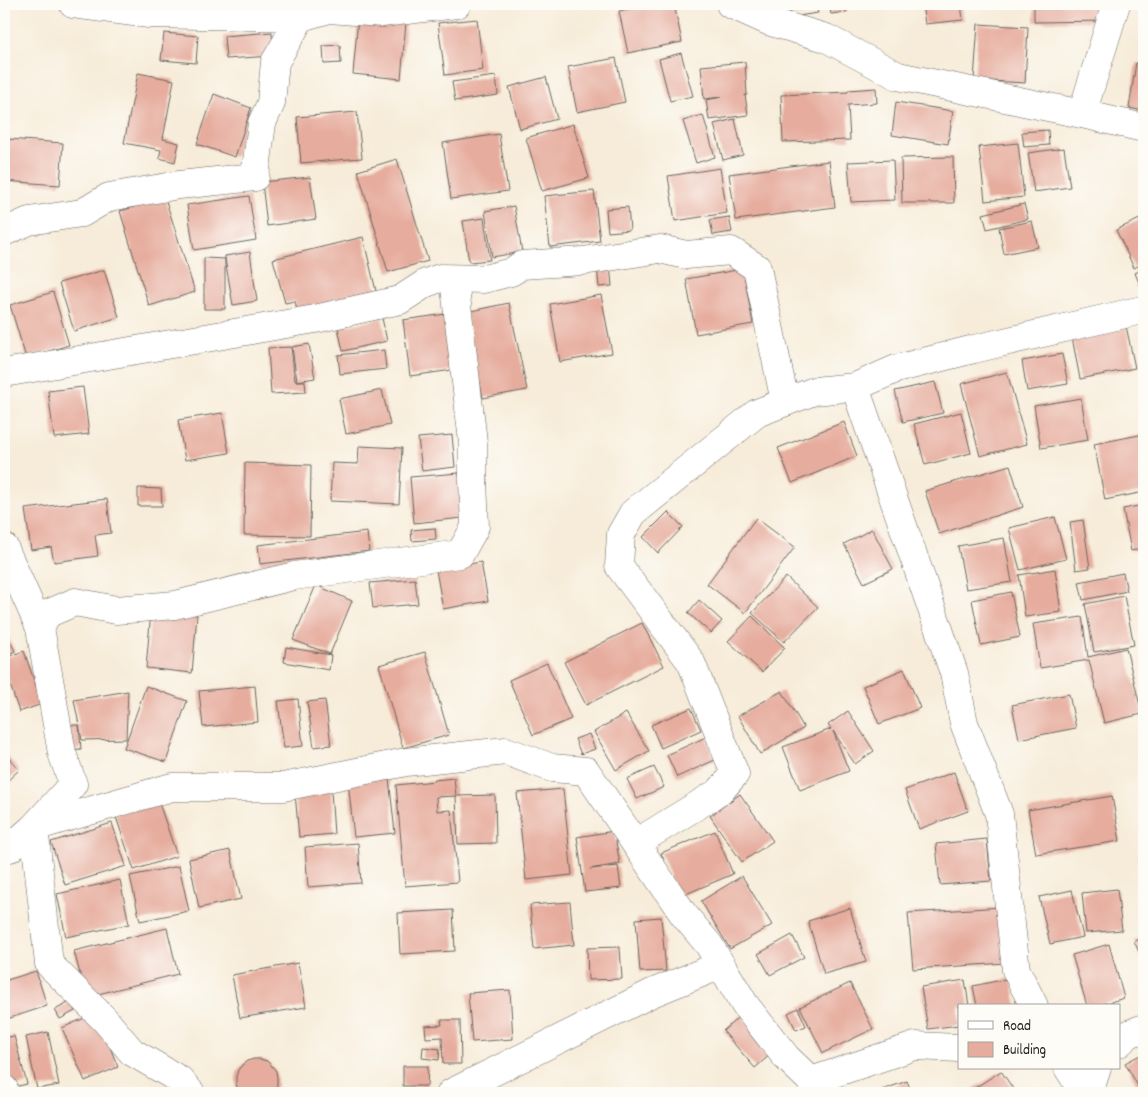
<svg xmlns="http://www.w3.org/2000/svg" width="1148" height="1097" viewBox="0 0 1148 1097" font-family="Dekko,sans-serif">
<rect width="100%" height="100%" fill="#fdfcf7"/>
<filter id="ink" filterUnits="userSpaceOnUse"><feTurbulence type="fractalNoise" baseFrequency=".02" numOctaves="2"/><feDisplacementMap in="SourceGraphic" scale="10" xChannelSelector="R" yChannelSelector="G"/><feConvolveMatrix kernelMatrix="1 2 1 2 8 2 1 2 1" color-interpolation-filters="sRGB"/></filter>
<filter id="wash" filterUnits="userSpaceOnUse"><feTurbulence type="fractalNoise" baseFrequency=".0096" numOctaves="4" result="noise"/><feDisplacementMap in="SourceGraphic" scale="20" xChannelSelector="R" yChannelSelector="G"/><feGaussianBlur stdDeviation="1.12" result="paint"/><feColorMatrix in="noise" values="0 0 0 0 0 0 0 0 0 0 0 0 0 0 0 0 0 1.4 0 .05"/><feComposite in="paint" operator="in"/></filter>
<g filter="url(#wash)">
<rect width="100%" height="100%" fill="#f7ecd9"/>
<g id="blocks">
<!-- building -->
<g fill="#e6ac9d">
<path d="M654,4H674L682,42L628,53L619,11Z"/>
<path d="M789,4H816L818,13L791,17Z"/>
<path d="M829,4H846L847,12L831,14Z"/>
<path d="M922,4H961L963,20L925,24Z"/>
<path d="M1034,4H1109V21L1034,22Z"/>
<path d="M358,18L406,22L401,79L353,74Z"/>
<path d="M477,19L483,70L445,75L438,23Z"/>
<path d="M978,24L1028,27L1025,83L974,80Z"/>
<path d="M272,32L273,56L226,59L224,36Z"/>
<path d="M164,33L198,36L196,63L161,60Z"/>
<path d="M340,45L341,63L324,64L323,46Z"/>
<path d="M681,53L693,96L670,101L659,59Z"/>
<path d="M616,58L625,102L577,112L568,67Z"/>
<path d="M745,62L747,95H745L748,115L709,120L706,100L722,97L704,99L701,66Z"/>
<path d="M1136,63L1144,64V111L1129,108Z"/>
<path d="M138,73L174,80L163,139L179,143L175,162L159,158L161,150L124,143Z"/>
<path d="M496,76L498,95L455,101L452,82Z"/>
<path d="M546,77L557,119L520,129L509,87Z"/>
<path d="M876,88L877,103L848,105L850,140L783,142L781,95L848,92V90Z"/>
<path d="M214,94L251,108L235,157L197,144Z"/>
<path d="M896,102L953,111L948,144L892,135Z"/>
<path d="M357,112L362,158L301,163L297,117Z"/>
<path d="M703,115L715,157L696,163L683,121Z"/>
<path d="M735,119L743,155L723,160L714,124Z"/>
<path d="M573,124L589,178L542,191L526,138Z"/>
<path d="M1048,130L1049,145L1024,147L1022,132Z"/>
<path d="M499,134L508,191L451,199L443,143Z"/>
<path d="M7,139L63,143L60,185L4,181Z"/>
<path d="M1018,143L1024,197L985,201L979,147Z"/>
<path d="M1064,148L1070,187L1034,192L1028,153Z"/>
<path d="M953,157L954,203H902L901,158Z"/>
<path d="M397,159L428,261L388,272L358,171Z"/>
<path d="M893,160L895,200L851,202L848,162Z"/>
<path d="M829,161L835,207L736,220L729,174Z"/>
<path d="M720,168L727,213L675,221L668,176Z"/>
<path d="M310,177L316,219L267,226L262,182Z"/>
<path d="M594,191L600,241L550,247L544,196Z"/>
<path d="M249,196L256,240L194,250L187,205Z"/>
<path d="M165,198L195,292L149,306L120,211Z"/>
<path d="M1024,204L1028,219L987,229L983,214Z"/>
<path d="M514,206L522,252L492,257L485,211Z"/>
<path d="M628,207L630,230L608,232L606,209Z"/>
<path d="M729,217L732,232L713,235L710,220Z"/>
<path d="M1144,217V263L1134,268L1116,230Z"/>
<path d="M484,218L490,260L469,262L463,221Z"/>
<path d="M1032,221L1038,247L1004,254L999,228Z"/>
<path d="M363,237L376,291L297,310L295,301L285,303L273,259Z"/>
<path d="M250,252L257,301L233,305L225,259V309H204V258L225,259V256Z"/>
<path d="M610,265L612,286L599,287L597,266Z"/>
<path d="M743,269L753,324L696,334L686,279Z"/>
<path d="M1144,269V295L1135,273Z"/>
<path d="M104,270L119,317L74,331L59,283Z"/>
<path d="M53,292L69,345L26,358L10,305Z"/>
<path d="M601,295L612,353L560,362L550,304Z"/>
<path d="M509,303L527,390L483,398L466,312Z"/>
<path d="M453,313L460,369L410,376L403,320Z"/>
<path d="M382,318L387,341L343,351L338,328Z"/>
<path d="M1125,321L1135,368L1080,379L1071,332Z"/>
<path d="M309,344L315,378L297,381L292,347Z"/>
<path d="M291,347L295,381H305L306,392L271,394L268,348Z"/>
<path d="M384,350L386,369L340,374L338,355Z"/>
<path d="M1062,354L1068,384L1027,391L1022,361Z"/>
<path d="M1007,372L1027,444L980,456L961,384Z"/>
<path d="M935,382L943,413L903,422L895,391Z"/>
<path d="M83,387L89,434L54,438L48,391Z"/>
<path d="M382,390L390,425L346,434L339,399Z"/>
<path d="M1081,398L1088,440L1041,448L1034,406Z"/>
<path d="M961,412L971,453L925,465L914,424Z"/>
<path d="M222,413L229,453L185,460L178,420Z"/>
<path d="M844,422L857,456L792,483L778,448Z"/>
<path d="M1144,434V492L1105,500L1094,444Z"/>
<path d="M452,435L455,467L422,471L418,438Z"/>
<path d="M359,446L402,448L399,504L330,501L332,463L358,464Z"/>
<path d="M245,463L311,465L310,536L244,535Z"/>
<path d="M1010,465L1023,507L939,534L925,491Z"/>
<path d="M459,473L463,518L414,523L410,477Z"/>
<path d="M138,488L161,489L162,506H138Z"/>
<path d="M107,499L111,533L95,535L98,556L54,562L51,547L31,550L25,509Z"/>
<path d="M1144,505V548L1131,551L1123,509Z"/>
<path d="M668,512L683,527L658,553L643,537Z"/>
<path d="M1055,517L1066,559L1020,570L1009,528Z"/>
<path d="M756,518L795,547L745,613L707,584Z"/>
<path d="M1083,520L1090,568L1076,570L1070,522Z"/>
<path d="M435,528L436,539L412,541L411,530Z"/>
<path d="M872,529L893,569L864,583L844,544Z"/>
<path d="M367,532L369,551L260,564L258,545Z"/>
<path d="M1004,538L1012,582L966,589L958,546Z"/>
<path d="M481,562L488,601L443,609L436,570Z"/>
<path d="M1055,569L1061,612L1025,617L1019,575Z"/>
<path d="M1123,573L1127,591L1083,600L1079,582Z"/>
<path d="M786,577L818,607L784,642L752,613Z"/>
<path d="M415,579L418,604L373,608L370,583Z"/>
<path d="M316,585L352,601L330,654L293,640Z"/>
<path d="M1011,592L1020,637L981,645L972,600Z"/>
<path d="M1124,596L1134,645L1094,652L1085,604Z"/>
<path d="M699,600L722,621L711,633L688,613Z"/>
<path d="M151,611L197,615L192,673L146,668Z"/>
<path d="M752,616L785,648L762,672L728,641Z"/>
<path d="M1082,617L1088,657L1126,648L1142,714L1104,723L1089,660L1040,668L1033,624Z"/>
<path d="M642,623L664,666L586,705L564,662Z"/>
<path d="M4,629L15,651L4,657Z"/>
<path d="M286,647L331,655L329,670L284,662Z"/>
<path d="M24,651L42,704L19,712L4,666V658Z"/>
<path d="M425,652L449,735L403,748L379,665Z"/>
<path d="M547,663L571,719L533,735L509,680Z"/>
<path d="M904,669L920,708L879,724L863,686Z"/>
<path d="M146,686L187,701L166,762L124,748Z"/>
<path d="M255,686L258,722L203,727L199,691Z"/>
<path d="M128,691L126,739L82,740L74,700Z"/>
<path d="M782,691L804,728L760,754L738,716Z"/>
<path d="M1069,694L1076,728L1019,739L1012,705Z"/>
<path d="M298,699L303,746L284,748L278,701Z"/>
<path d="M325,700L331,745L314,747L307,702Z"/>
<path d="M691,708L701,730L661,748L651,725Z"/>
<path d="M848,711L874,751L855,764L833,731L849,771L800,790L783,747L831,729L828,725Z"/>
<path d="M626,713L649,751L616,770L594,732Z"/>
<path d="M64,725H79L81,749L66,750Z"/>
<path d="M589,734L595,749L581,754L575,739Z"/>
<path d="M706,737L715,760L677,777L667,755Z"/>
<path d="M4,752L19,770L4,784Z"/>
<path d="M654,767L664,787L637,799L627,779Z"/>
<path d="M954,772L968,811L919,829L905,790Z"/>
<path d="M389,778L395,833L354,837L348,781Z"/>
<path d="M454,778L456,796L436,797L437,811L451,810L458,882L405,886L396,785L435,781L434,780Z"/>
<path d="M563,789L572,875L526,880L517,793Z"/>
<path d="M331,791L334,834L299,837L295,793Z"/>
<path d="M740,794L773,841L742,862L710,816Z"/>
<path d="M495,795L496,843L458,844L456,796Z"/>
<path d="M1112,796L1120,841L1036,854L1028,810Z"/>
<path d="M158,800L177,856L134,870L115,814Z"/>
<path d="M112,823L126,866L65,885L51,842Z"/>
<path d="M614,831L620,864L590,869L618,866L621,888L585,892L577,837Z"/>
<path d="M715,831L733,874L679,897L661,853Z"/>
<path d="M987,839L991,881L940,885L936,844Z"/>
<path d="M358,843L361,883L308,887L305,847Z"/>
<path d="M230,850L241,899L199,908L189,859Z"/>
<path d="M179,866L189,911L140,921L130,876Z"/>
<path d="M742,876L772,925L730,949L701,901Z"/>
<path d="M120,880L129,924L66,937L57,894Z"/>
<path d="M1117,889L1122,930L1086,933L1082,893Z"/>
<path d="M1072,890L1083,937L1050,944L1039,897Z"/>
<path d="M570,902L574,945L534,949L530,905Z"/>
<path d="M1002,907L1006,963L913,969L908,913Z"/>
<path d="M850,908L866,962L824,974L808,921Z"/>
<path d="M453,910L455,951L400,954L398,913Z"/>
<path d="M661,917L666,971L640,972L636,919Z"/>
<path d="M167,928L178,974L86,997L74,951Z"/>
<path d="M792,935L804,957L770,975L758,954Z"/>
<path d="M1144,937V963L1134,941Z"/>
<path d="M1109,944L1124,998L1097,1006H1087L1072,955Z"/>
<path d="M620,947L622,979L588,980L587,948Z"/>
<path d="M298,963L306,1007L240,1018L232,975Z"/>
<path d="M36,971L47,1006L4,1020V981Z"/>
<path d="M1011,978L1017,1006H977L973,986Z"/>
<path d="M965,980L969,1006H959V1025L928,1029L921,987Z"/>
<path d="M850,983L873,1029L823,1053L800,1007Z"/>
<path d="M510,990L513,1039L472,1042L468,993Z"/>
<path d="M70,1002L75,1011L60,1019L55,1010Z"/>
<path d="M798,1008L806,1026L796,1030L788,1013Z"/>
<path d="M96,1013L118,1067L85,1081L62,1028Z"/>
<path d="M741,1015L772,1053L755,1068L723,1031Z"/>
<path d="M441,1020H460L461,1064H443L442,1037L426,1038L425,1026L442,1025Z"/>
<path d="M48,1032L59,1085L37,1089L26,1037Z"/>
<path d="M14,1036L27,1084L14,1087L4,1050V1038Z"/>
<path d="M423,1047L440,1049L439,1060L422,1058Z"/>
<path d="M1144,1053V1093H1142L1125,1063Z"/>
<path d="M254,1059H260L267,1061L272,1066L276,1071L277,1078V1085L273,1093H241L238,1090L236,1084V1077L238,1070L242,1065L247,1061Z"/>
<path d="M403,1066H428L427,1086H403Z"/>
<path d="M1001,1071L1016,1093H967Z"/>
<path d="M907,1081L912,1093H874Z"/>
</g>
</g>
</g>
<g filter="url(#ink)">
<use href="#blocks" fill-opacity="0" stroke="#69655e" stroke-width="1"/>
<g fill="none" stroke-linecap="round" stroke-linejoin="round">
<defs>
<g id="street">
<path d="M73,4L149,14L301,17L329,9L382,13L457,4"/>
<path d="M730,4L768,21L826,38L898,76L1082,114L1144,128"/>
<path d="M1082,114L1116,4"/>
<path d="M4,232L29,221L82,213L109,197L179,185L255,177L262,123L271,103L275,62L301,17"/>
<path d="M4,373L315,319L400,300L426,283L440,278L484,279L511,272L522,265L583,261L660,249L686,255L731,251L757,268L785,402"/>
<path d="M855,387L954,673L964,723L999,814L1016,970L1034,1006"/>
<path d="M4,547L40,628L62,753L73,784L34,827L49,964L105,1020L132,1052L180,1080L191,1093"/>
<path d="M40,628L47,614L75,602L116,610L175,605L294,576L460,554L475,527L473,481V442L454,279"/>
<path d="M636,843L719,792L735,774L691,662L619,566L621,534L633,513L757,413L814,391L855,387L896,369L974,349L1142,310L1144,311"/>
<path d="M4,848H10L34,827L172,787H283L406,762L506,751L552,768L586,771L684,915L709,945L745,1005L786,1057L811,1081L814,1093"/>
<path d="M1119,1043L1129,1034L1144,1028"/>
<path d="M1068,1068L1084,1093"/>
<path d="M811,1081L915,1046L959,1048"/>
<path d="M4,1089L5,1093"/>
<path d="M451,1093L652,993L721,965"/>
<path d="M1089,1093L1097,1068"/>
</g>
</defs>
<!-- street casing -->
<use href="#street" stroke="#69655e" stroke-width="29"/>
<!-- street -->
<use href="#street" stroke="#fff" stroke-width="28"/>
</g>
</g>
<!-- margin -->
<rect width="1148" height="1097" fill="none" stroke="#fdfcf7" stroke-width="20"/>
<!-- legend -->
<rect x="958" y="1004" width="162" height="65" fill="#fdfcf7" stroke="#a3a29f"/>
<rect x="968" y="1021" width="25" height="8" fill="#ffffff" stroke="#a3a29f"/>
<text x="1003" y="1030" font-size="15" fill="#1c1c1c">Road</text>
<rect x="968" y="1042" width="25" height="15" fill="#e6ac9d" stroke="#a3a29f"/>
<text x="1003" y="1054" font-size="15" fill="#1c1c1c">Building</text>
</svg>
